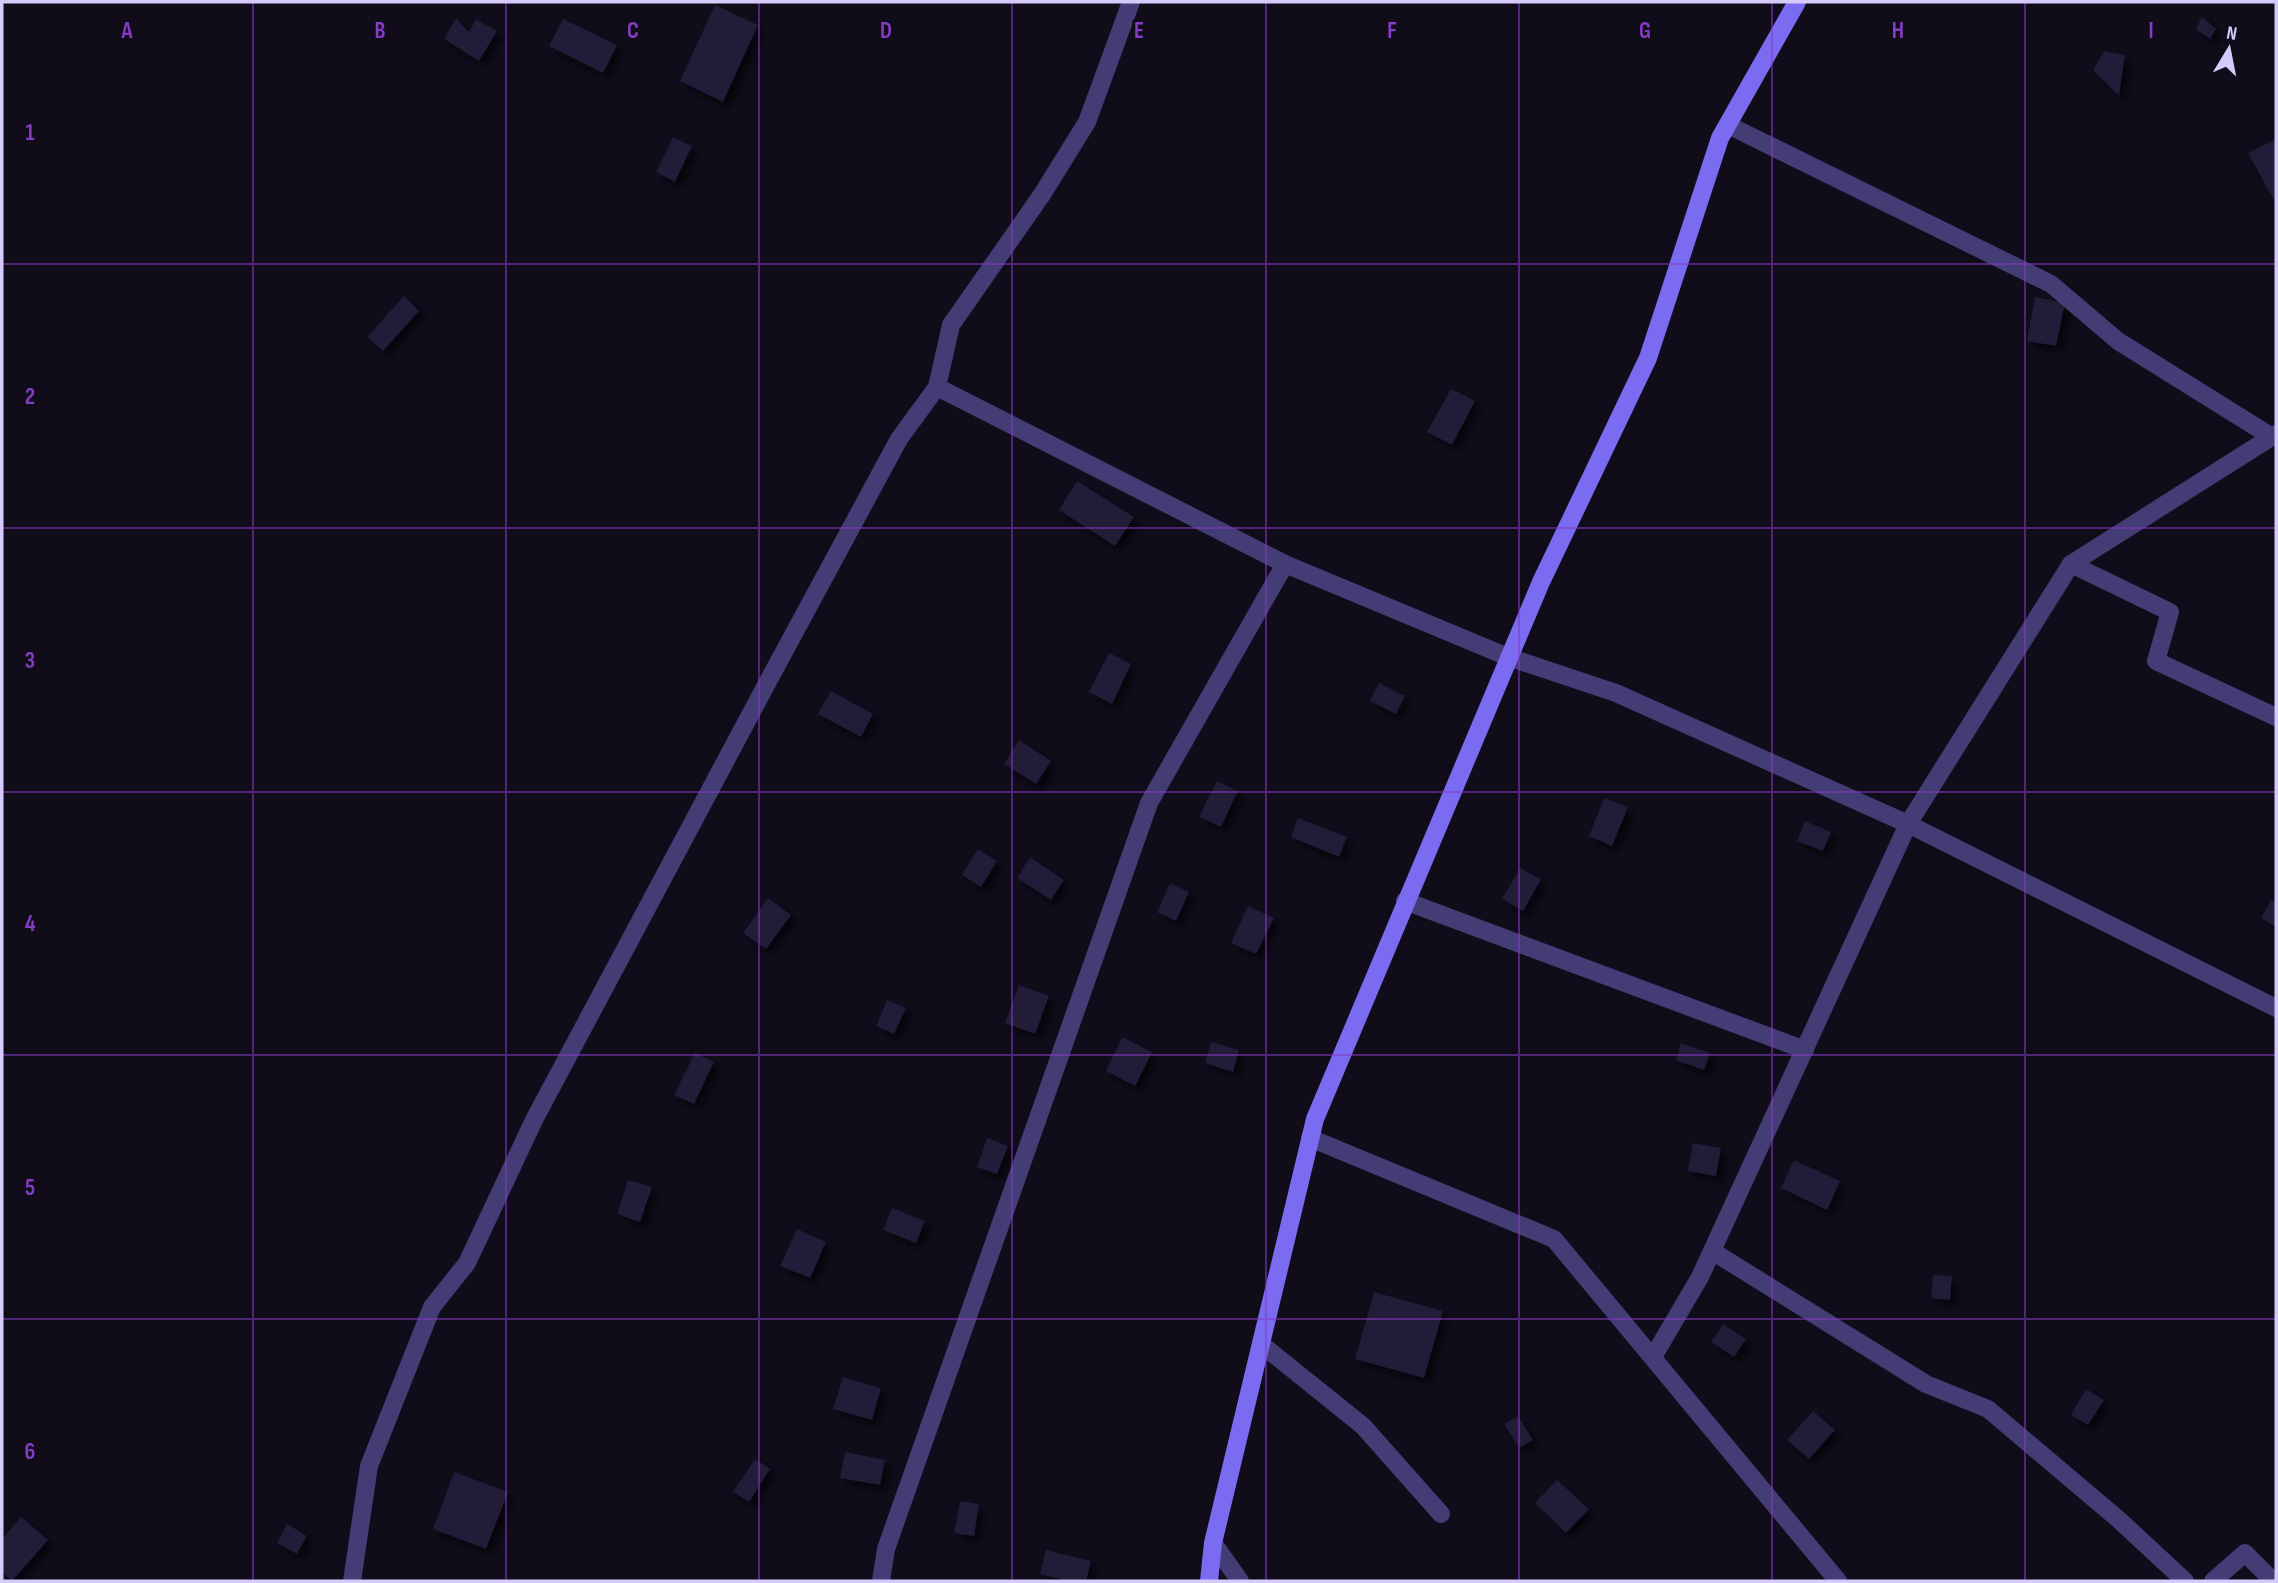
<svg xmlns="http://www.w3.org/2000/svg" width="2278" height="1583" viewBox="0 0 2278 1583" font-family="'Sofia Sans Condensed',sans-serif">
<defs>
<filter id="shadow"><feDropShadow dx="6" dy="6" stdDeviation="3.5" flood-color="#0009"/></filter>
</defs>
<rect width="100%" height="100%" fill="#100c1a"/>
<!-- building -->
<g fill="#231a39" filter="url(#shadow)">
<path d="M715,5L758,25L723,102L680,81Z"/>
<path d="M2202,17L2216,29L2210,39L2196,29Z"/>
<path d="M456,18L469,32L476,19L497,31L479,61L444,39Z"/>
<path d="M563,19L617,45L603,73L549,46Z"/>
<path d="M2104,51L2125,55L2119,96L2093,70Z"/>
<path d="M673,137L692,146L675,182L656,172Z"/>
<path d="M2276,139V204L2248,153Z"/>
<path d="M404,296L419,311L383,351L367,337Z"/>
<path d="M2035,297L2065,303L2056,346L2027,341Z"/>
<path d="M1451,389L1475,401L1452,445L1427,432Z"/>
<path d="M1077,481L1134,517L1115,546L1059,510Z"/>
<path d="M1109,653L1131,664L1112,704L1089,692Z"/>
<path d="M1379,683L1405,696L1396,714L1370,701Z"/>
<path d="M831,691L873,714L861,737L818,714Z"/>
<path d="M1019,740L1051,761L1036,784L1004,764Z"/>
<path d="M1217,781L1238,791L1221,827L1199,817Z"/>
<path d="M1604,798L1628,807L1612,846L1589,836Z"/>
<path d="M1298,818L1347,837L1339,857L1291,837Z"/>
<path d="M1805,821L1831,832L1823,851L1797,841Z"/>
<path d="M978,849L997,861L981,887L962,875Z"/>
<path d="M1030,857L1064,880L1051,900L1017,878Z"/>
<path d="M1520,868L1541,879L1523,911L1502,899Z"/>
<path d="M1170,883L1189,892L1176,921L1157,912Z"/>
<path d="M768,898L791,915L766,949L743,933Z"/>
<path d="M2271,900L2276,902V927L2261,918Z"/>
<path d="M1248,906L1274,918L1256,954L1231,943Z"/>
<path d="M1019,985L1049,996L1035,1034L1005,1023Z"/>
<path d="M887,1000L906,1008L894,1034L876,1026Z"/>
<path d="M1122,1037L1152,1052L1135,1086L1106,1071Z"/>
<path d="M1211,1042L1239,1050L1233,1072L1205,1063Z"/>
<path d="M1681,1043L1710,1053L1704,1070L1676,1060Z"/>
<path d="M695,1053L714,1062L694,1104L674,1095Z"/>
<path d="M987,1138L1008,1146L997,1174L977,1167Z"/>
<path d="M1693,1143L1721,1148L1716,1176L1688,1171Z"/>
<path d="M1794,1160L1840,1181L1827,1210L1781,1188Z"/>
<path d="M628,1180L652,1187L640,1222L617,1214Z"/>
<path d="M892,1208L925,1221L916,1243L883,1230Z"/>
<path d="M797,1229L826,1242L810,1278L780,1266Z"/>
<path d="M1933,1275L1952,1276L1950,1300L1931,1298Z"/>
<path d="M1374,1292L1443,1311L1424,1378L1355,1359Z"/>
<path d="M1723,1324L1746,1339L1734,1357L1711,1342Z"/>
<path d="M843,1377L881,1388L872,1420L833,1409Z"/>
<path d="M2086,1389L2104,1400L2088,1425L2071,1415Z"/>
<path d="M1813,1411L1835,1430L1809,1459L1787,1440Z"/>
<path d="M1518,1416L1533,1440L1519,1448L1504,1424Z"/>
<path d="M845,1452L885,1460L880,1485L840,1478Z"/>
<path d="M755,1459L770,1469L749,1502L733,1492Z"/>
<path d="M454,1472L508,1492L486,1549L433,1529Z"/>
<path d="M1557,1480L1589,1509L1566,1533L1535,1503Z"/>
<path d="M960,1501L979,1504L974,1536L954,1533Z"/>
<path d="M21,1517L48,1540L12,1581L2,1572V1539Z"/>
<path d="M287,1524L307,1536L297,1554L277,1543Z"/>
<path d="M1046,1550L1091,1561L1086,1581H1069L1040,1574Z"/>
</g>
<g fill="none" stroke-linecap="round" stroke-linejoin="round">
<!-- street -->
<g stroke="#433c75" stroke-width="18">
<path d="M1728,125L2051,284L2118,341L2272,437"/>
<path d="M937,387L1285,564L1508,657L1616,693L1908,824L2276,1008"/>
<path d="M2071,564L2170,612L2156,661L2276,717"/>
<path d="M1405,901L1805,1050"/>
<path d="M1310,1138L1554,1239L1838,1581"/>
<path d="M1712,1251L1926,1384L1988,1409L2118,1519L2185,1581"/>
<path d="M1261,1344L1363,1426L1441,1514"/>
<path d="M1653,1357L1700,1277L1908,824L2071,564L2276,434"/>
<path d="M1213,1543L1240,1581"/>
<path d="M352,1581L369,1466L432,1307L467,1263L534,1120L765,687L899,439L937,387L951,325L1043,193L1087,122L1131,2"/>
<path d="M881,1581L886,1549L1149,803L1285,564"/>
<path d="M2213,1581L2245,1553L2273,1581"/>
</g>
<!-- secondary -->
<path stroke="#7a6bf0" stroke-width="18" d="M1209,1581L1213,1543L1315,1119L1541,582L1648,358L1720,138L1797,2"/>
</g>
<!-- grid -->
<path fill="none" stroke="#843cc5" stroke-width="2" stroke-opacity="0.55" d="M253,2V1581M506,2V1581M759,2V1581M1012,2V1581M1266,2V1581M1519,2V1581M1772,2V1581M2025,2V1581M2,264H2276M2,528H2276M2,792H2276M2,1055H2276M2,1319H2276"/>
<g font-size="23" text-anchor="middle" font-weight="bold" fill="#843cc5" stroke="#100c1a" stroke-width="6" stroke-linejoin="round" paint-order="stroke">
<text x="127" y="38">A</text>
<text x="380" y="38">B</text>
<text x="633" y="38">C</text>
<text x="886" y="38">D</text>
<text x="1139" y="38">E</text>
<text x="1392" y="38">F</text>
<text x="1645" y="38">G</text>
<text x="1898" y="38">H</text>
<text x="2151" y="38">I</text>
<text x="30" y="140">1</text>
<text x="30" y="404">2</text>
<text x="30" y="668">3</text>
<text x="30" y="931">4</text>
<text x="30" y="1195">5</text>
<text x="30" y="1459">6</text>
</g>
<!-- border -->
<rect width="2278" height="1583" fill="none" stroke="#d4cbfa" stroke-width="7"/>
<!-- north arrow -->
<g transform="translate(2229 49) rotate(10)" stroke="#100c1a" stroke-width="5" paint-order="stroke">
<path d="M0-5L12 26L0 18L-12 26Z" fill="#d4cbfa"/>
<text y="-10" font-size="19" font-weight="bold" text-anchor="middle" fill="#d4cbfa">N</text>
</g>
</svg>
